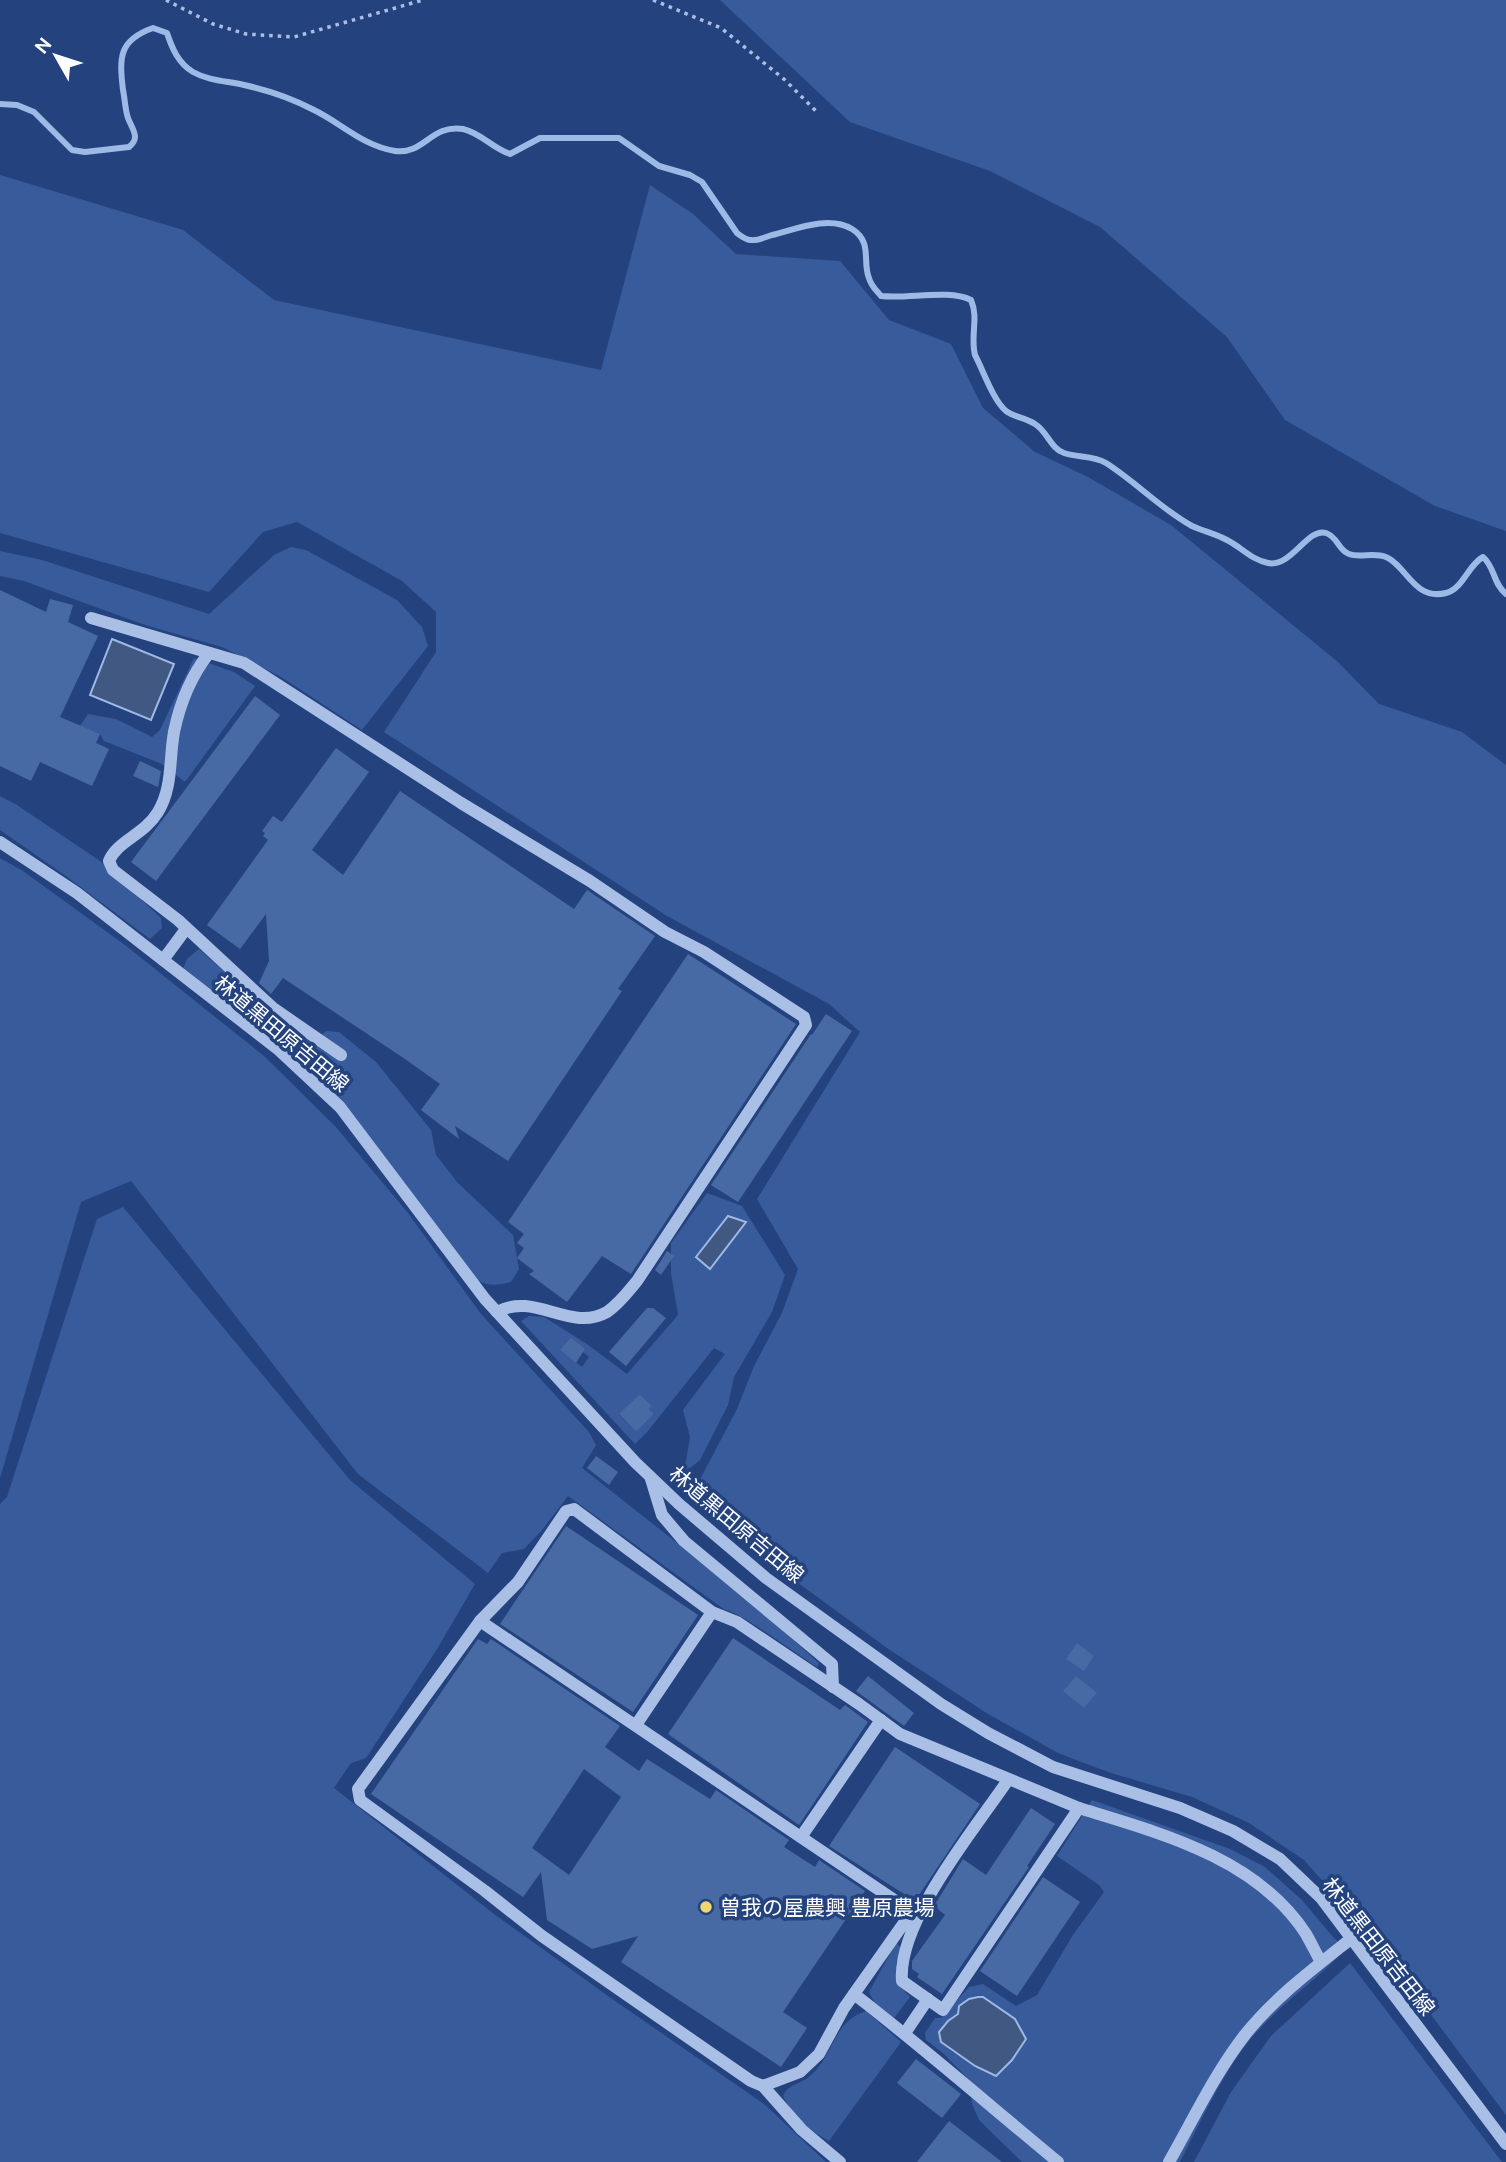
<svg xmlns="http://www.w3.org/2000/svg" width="1506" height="2162" viewBox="0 0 1506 2162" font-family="Ubuntu,'Noto Sans JP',sans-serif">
<rect width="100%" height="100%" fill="#24437e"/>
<!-- green -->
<g fill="#385b9b" fill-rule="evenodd">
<path d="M720,0H1506V531L1435,506L1285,420L1227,337L1100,227L990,171L850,122Z"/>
<path d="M0,175L183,230L274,300L601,370L650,185L693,214L736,254L840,261L889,320L951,344L983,408L1035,452L1088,477L1171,525L1338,662L1379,704L1462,732L1506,765V2115L1375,1940L1304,1860L1249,1823L1192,1797L1108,1772L1058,1753L988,1714L887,1648L771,1563L696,1487L737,1409L754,1366L782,1313L798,1269L757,1199L860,1032L829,1004L667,916L384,732L436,652V612L402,581L297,522L263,532L209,592L0,533Z"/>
<path d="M291,547L306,550L397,600L422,627L428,646L362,730L281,677L222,647L145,625L24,581L0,576V551L42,560L209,614L274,555Z"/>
<path d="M194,658L234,672L255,686L185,782L162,764L104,741L100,734L80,726L88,714L116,719L152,737L160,730Z"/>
<path d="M0,796L17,805L100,861L161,918L162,928L150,939L66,876L0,830Z"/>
<path d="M0,858L23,871L125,945L264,1056L335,1126L408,1213L481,1314L589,1432L596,1445L582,1468L743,1595L819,1663L817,1667C801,1657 739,1611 725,1610L568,1496L542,1530L524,1549L502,1553L488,1573L358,1474L131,1181L81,1202L0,1478Z"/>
<path d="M199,949L276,1017L312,1043L326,1031L339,1032L376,1062L431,1130L436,1155L457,1182L513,1235L519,1269L511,1282C498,1285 489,1287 477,1280L346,1107L183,969L187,959Z"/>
<path d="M707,1193L742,1206L785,1275L772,1312L734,1377L728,1405L700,1460L684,1473L690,1437L683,1410L725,1354L714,1348L648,1431L635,1444L521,1321L529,1316L544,1317L587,1344L627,1374L678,1315L671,1273V1243ZM571,1337L580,1345L578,1348L589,1357L582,1367L560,1350ZM640,1394L652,1406L649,1409L654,1414L636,1432L619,1415Z"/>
<path d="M123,1207L350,1480L475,1584L437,1649L366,1758L351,1763L334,1788L494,1914L608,1996L764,2104L826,2162H0V1504L7,1497L97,1219Z"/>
<path d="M1092,1800L1230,1849L1265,1867L1302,1900L1333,1937L1346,1949C1313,1984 1271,2010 1242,2050C1218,2084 1199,2124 1180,2162H1022L979,2120L972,2104L969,2080L944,2054L926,2040L925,2033L935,2018H941L969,1987L983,1984L1016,2006L1037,1995L1073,1935L1104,1892L1099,1885L1057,1856ZM969,1999L1025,2039L1004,2070L991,2074L951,2051L941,2042L948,2021C956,2018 958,2014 959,2006Z"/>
<path d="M896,1943L902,1948L896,1964L897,1983L910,1997L894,2018L874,2002L869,1992Z"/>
<path d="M1350,1963L1502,2162H1194L1231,2092L1271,2036Z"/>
<path d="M866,2011L901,2042L829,2141C810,2131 792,2116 783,2096C789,2083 799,2085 809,2077C834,2057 832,2022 866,2011Z"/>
</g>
<!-- water -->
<g fill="#415883" stroke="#9db9e6" stroke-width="2">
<path d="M112,639L174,664L151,720L90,695Z"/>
<path d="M728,1216L746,1222L710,1269L696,1257Z"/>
<path d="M978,1997H983L1015,2019L1026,2039L1012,2060L996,2076L975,2066L941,2042L939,2032L948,2021L958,2014L959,2006L969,1999Z"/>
</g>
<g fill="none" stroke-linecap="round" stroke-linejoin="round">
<!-- stream -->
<path stroke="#9db9e6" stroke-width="6" d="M0,104L17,105L34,112L72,150L85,152L129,147C141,138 132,129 128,118C125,110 125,99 123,90C119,57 119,40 153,28L167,33C172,48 178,63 193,72C209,81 227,81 244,85C267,90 293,99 314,110C341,123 363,146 395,151C424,155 431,124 463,129C481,133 492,148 510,154L540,138H619L659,166L690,175L702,182L737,233C741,236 746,240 751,240C757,241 766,237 772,235C796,229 829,215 852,229C873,242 862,262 869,278C871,286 876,290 881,296C909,299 949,289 971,300C979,318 970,336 975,355C983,370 993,400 1006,411C1014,417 1026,418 1035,424C1047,431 1051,449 1064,453C1078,458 1093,455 1106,463C1136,482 1161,509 1192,526C1203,531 1216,534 1227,540C1241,547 1252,560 1268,563C1291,568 1308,527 1326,533C1338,537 1338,550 1349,554C1360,558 1374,552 1386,557C1406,565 1414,601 1446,593C1463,589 1468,565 1483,557C1495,567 1493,584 1506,594"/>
</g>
<!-- building -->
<g fill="#486aa4" fill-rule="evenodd">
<path d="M0,590L46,612L50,599L73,605L68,622L98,636L60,717L100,734L96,743L109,749L92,786L40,762L31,781L0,766Z"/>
<path d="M255,696L280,715L156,881L131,862Z"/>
<path d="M336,748L369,772L312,850L343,875L400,791L574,909L587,890L655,936L618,989L622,991L508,1161L455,1126L459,1139L421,1110L440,1084L405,1059L283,978L271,994L259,983L269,961L266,914L240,949L207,925L268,840L263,836L265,833L262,831L273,816L282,822Z"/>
<path d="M140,761L161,771L158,787L133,776Z"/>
<path d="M688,954L796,1024L631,1274L602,1256L567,1302L529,1274L534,1271L517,1258L524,1248L517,1243L524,1234L508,1222Z"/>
<path d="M826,1014L852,1031L738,1202L711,1185L811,1034L812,1035Z"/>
<path d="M667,1251L674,1256L661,1275L655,1270Z"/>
<path d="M647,1308H653L666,1318L626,1366L609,1352Z"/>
<path d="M571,1337L585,1349L576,1363L560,1350Z"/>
<path d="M640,1394L652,1406L649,1409L654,1414L636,1432L619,1414Z"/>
<path d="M596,1456L618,1472L609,1485L587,1468Z"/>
<path d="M566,1526L698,1615L633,1712L500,1624Z"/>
<path d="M733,1638L840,1710L845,1705L868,1722L799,1825L668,1734Z"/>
<path d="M478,1639L487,1644L491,1639L620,1726L605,1747L639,1771L647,1759L710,1799L716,1790L789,1840L784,1847L815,1867L819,1860L865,1891L783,2012L807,2028L781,2067L621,1962L638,1936L592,1949L547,1920L541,1872L523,1897L371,1794ZM584,1769L621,1797L569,1875L532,1848Z"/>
<path d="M1077,1643L1094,1656L1084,1671L1066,1659Z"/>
<path d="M868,1676L914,1713L904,1726L856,1691Z"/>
<path d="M1076,1676L1097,1693L1084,1708L1063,1691Z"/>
<path d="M895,1747L980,1804L915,1901L829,1846Z"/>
<path d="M1031,1808L1055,1824L1027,1866L1029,1867L942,1994L917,1977L919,1974L912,1969V1961L945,1915L934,1906L963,1859L986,1875Z"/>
<path d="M1043,1877L1080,1902L1017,1996L980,1971Z"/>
<path d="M916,2059L961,2094L942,2118L897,2083Z"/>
<path d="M949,2121L1002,2162H917Z"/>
</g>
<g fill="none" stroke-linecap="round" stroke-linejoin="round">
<!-- path -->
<g stroke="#a9bfe6" stroke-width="3.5" stroke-dasharray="3.5 5" stroke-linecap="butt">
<path d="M166,0L213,24L246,34L294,37L423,0"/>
<path d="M653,0L721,28L785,80L818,113"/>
</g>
<!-- minor -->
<g stroke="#a9bfe6" stroke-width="12">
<path d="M91,618L244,663L461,803L590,881L665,932L704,952L804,1017L806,1025L637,1281C628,1292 619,1304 607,1312C570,1333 535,1291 497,1312"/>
<path d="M209,653C191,676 180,703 174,732C169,759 173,787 158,812C144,835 117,841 109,861L113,870L178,920L273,1008L341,1055"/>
<path d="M0,842L77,893L163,960L279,1050L340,1107L485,1299L635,1462L679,1504L766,1578L941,1704L988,1733L1053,1767L1180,1808L1233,1831L1280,1859L1321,1898L1506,2144"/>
<path d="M163,960L186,929"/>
<path d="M651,1479L662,1515L684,1541L832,1664L833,1687"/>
<path d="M480,1621L918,1916"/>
<path d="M636,1725L712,1612"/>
<path d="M1079,1808C1160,1833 1257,1858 1306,1934C1311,1943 1316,1953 1321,1962"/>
<path d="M801,1837L881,1720"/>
<path d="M911,1913L844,2008L819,2054L800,2072L763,2086L751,2081L542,1936L485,1891L360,1800L358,1789L480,1621L518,1582L566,1511L574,1509L712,1612L737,1622L859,1704L900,1734L1079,1808L943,2010L902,1981C897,1922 975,1829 1008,1780"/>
<path d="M854,1994C924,2048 990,2106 1058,2162"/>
<path d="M905,2033L928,1999"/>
<path d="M763,2086L802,2130L840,2162"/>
<path d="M1169,2162C1193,2120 1214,2075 1244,2036C1274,1998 1314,1968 1352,1938"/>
</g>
</g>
<!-- markers -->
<circle fill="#f0d66d" stroke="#24437e" stroke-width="2.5" cx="706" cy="1907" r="7"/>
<g text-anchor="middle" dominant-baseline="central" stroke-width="7" stroke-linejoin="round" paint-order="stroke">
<!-- street labels -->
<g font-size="21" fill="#fff" stroke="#24437e">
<text transform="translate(282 1033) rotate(40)">林道黒田原吉田線</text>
<text transform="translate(737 1524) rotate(40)">林道黒田原吉田線</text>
<text transform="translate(1379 1946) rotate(52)">林道黒田原吉田線</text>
</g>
<!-- poi labels -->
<g font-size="21" fill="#fff" stroke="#24437e" text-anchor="start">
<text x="720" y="1907">曽我の屋農興 豊原農場</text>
</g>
</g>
<!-- north arrow -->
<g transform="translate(56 56) rotate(309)" stroke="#24437e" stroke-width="5" paint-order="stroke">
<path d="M0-5L12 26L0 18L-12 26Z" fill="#ffffff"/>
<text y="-10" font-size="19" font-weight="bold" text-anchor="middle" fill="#ffffff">N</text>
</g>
</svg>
